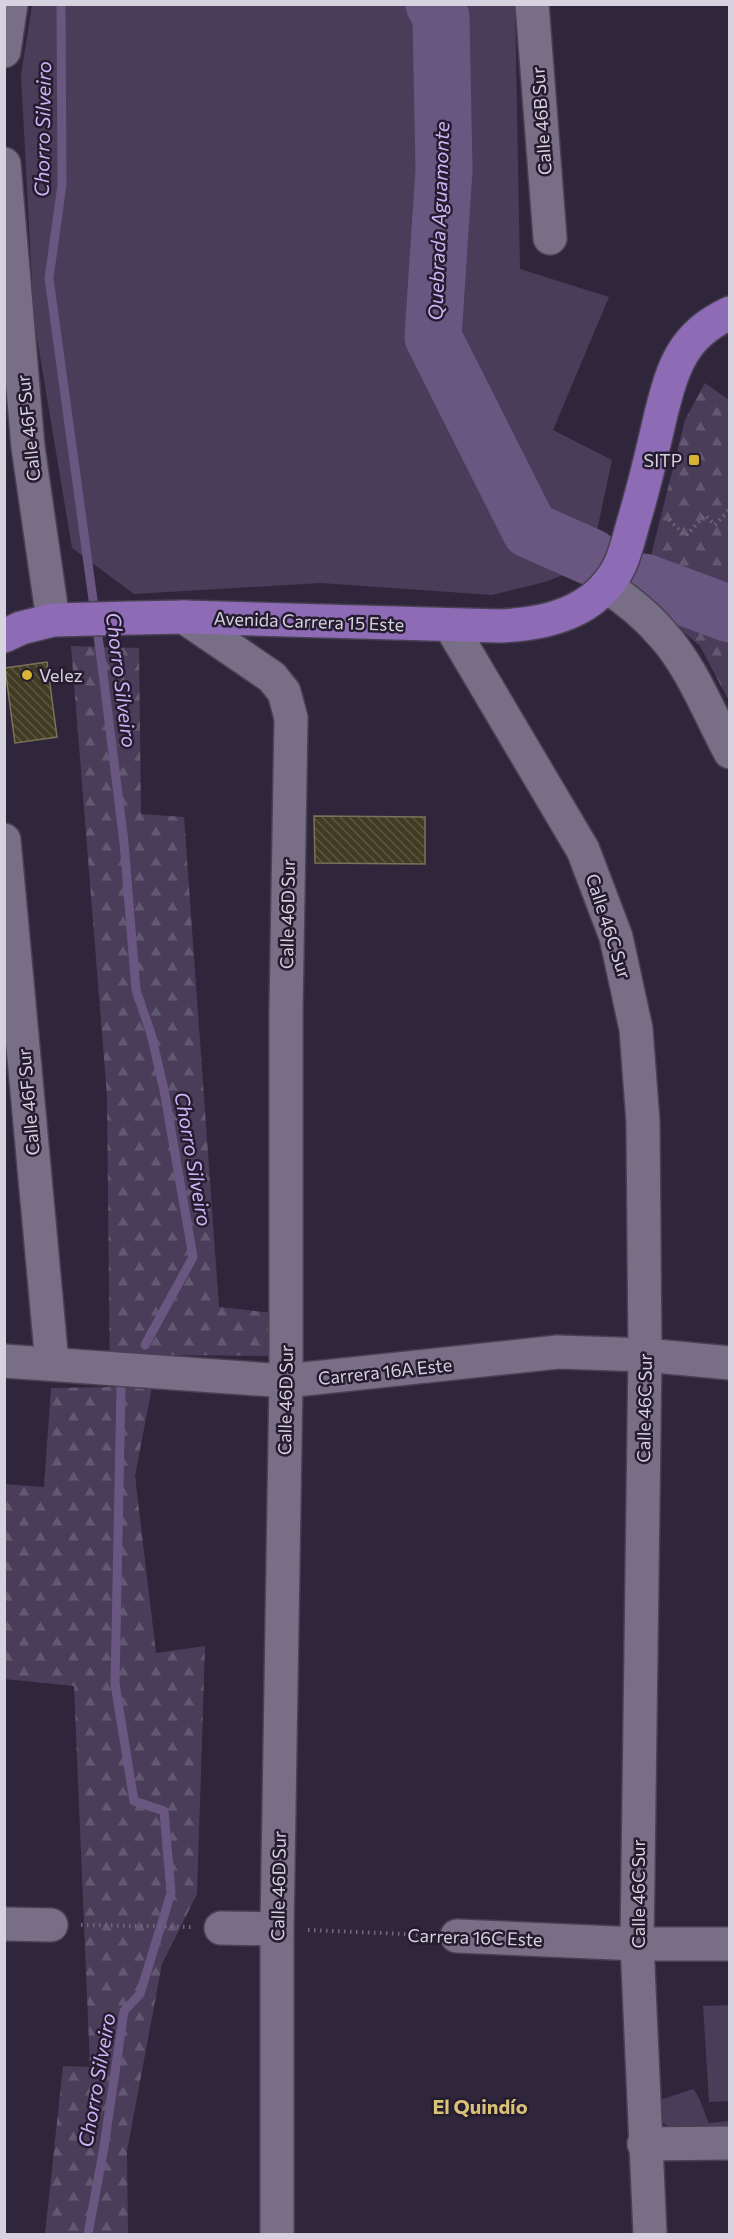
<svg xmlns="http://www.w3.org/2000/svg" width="734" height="2239" viewBox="0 0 734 2239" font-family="Commissioner,sans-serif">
<defs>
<pattern id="forest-firs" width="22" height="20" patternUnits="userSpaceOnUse" patternTransform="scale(1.5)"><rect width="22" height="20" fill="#4a3d5a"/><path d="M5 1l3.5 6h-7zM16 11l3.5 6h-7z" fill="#635871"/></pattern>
<pattern id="building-back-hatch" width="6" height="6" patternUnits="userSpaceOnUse" patternTransform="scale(1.5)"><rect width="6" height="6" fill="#423b23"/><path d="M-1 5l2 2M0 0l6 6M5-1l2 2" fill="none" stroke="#5d5643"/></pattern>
</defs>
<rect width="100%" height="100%" fill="#2f263b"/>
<!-- grass -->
<g fill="#4a3d5a">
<path d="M32,5H515L520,269L609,297L553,430L612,460L593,549L576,570L545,582L492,595L321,583L134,594L72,548L34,320L21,75Z"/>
<path d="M729,2005V2101L709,2102L703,2006Z"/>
<path d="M693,2089C701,2098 703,2111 709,2123L729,2121V2129L670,2128L659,2120L657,2101Z"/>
</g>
<!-- forest -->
<g fill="url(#forest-firs)">
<path d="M705,383L729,400V701L700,646L641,596L685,420Z"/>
<path d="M71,646L139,648L141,814L184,817L219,1307L273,1313L274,1356L158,1355L135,1476L156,1653L205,1646L197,1894L162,1964L127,2151L128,2234H45L63,2066L90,2067L74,1686L5,1679L4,1484L44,1487L51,1388L110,1387L107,1096Z"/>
</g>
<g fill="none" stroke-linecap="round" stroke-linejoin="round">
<!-- stream -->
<g stroke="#695782" stroke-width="9">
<path d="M61,4L62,185L49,278L103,673L124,843L136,990L151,1034L164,1090L193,1257L145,1345"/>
<path d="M88,2234L104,2147L124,2011L140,1994L171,1893L164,1811L134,1801L115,1684L121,1388"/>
</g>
<!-- river -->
<g stroke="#695782" stroke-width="57">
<path d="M434,4L441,17L444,170L433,337L530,530L591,557"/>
<path d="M644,582L730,614"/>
</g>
</g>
<!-- building -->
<g fill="url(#building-back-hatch)" stroke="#7b7359" stroke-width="1.5">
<path d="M47,662L57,737L15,743L5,668Z"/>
<path d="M314,816L425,817V864L315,863Z"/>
</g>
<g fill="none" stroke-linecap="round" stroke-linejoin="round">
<defs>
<g id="minor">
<path d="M532,4L550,238"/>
<path d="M4,51L11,4"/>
<path d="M4,164L28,447L53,620"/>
<path d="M606,586C627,600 646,615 662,634C692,667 709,713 730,752"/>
<path d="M184,617L272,677L284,692L291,718L286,1011V1381L277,1929V2234"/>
<path d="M450,625L583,850L616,937L636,1029L643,1122L645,1355L637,1944L650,2234"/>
<path d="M4,840L52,1363"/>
<path d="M4,1361L286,1381L558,1352L645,1355L730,1363"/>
<path d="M4,1924L51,1925"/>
<path d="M221,1928L277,1929"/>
<path d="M457,1936L637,1944H730"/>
<path d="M644,2144L730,2143"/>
</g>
<path id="major" d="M4,636L21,628L53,620L132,618L184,617L500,626C548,624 597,612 620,565C627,549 630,533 635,517C645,483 653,449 661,414C673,367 682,335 730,313"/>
</defs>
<!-- minor casing -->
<use href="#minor" stroke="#494153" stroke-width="36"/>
<!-- major casing -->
<use href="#major" stroke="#494153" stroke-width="36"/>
<!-- path -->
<g stroke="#726a7c" stroke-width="4" stroke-dasharray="1.5 4.5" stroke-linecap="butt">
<path d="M669,520L686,536L705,515L715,525L730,509"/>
<path d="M81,1925L191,1927"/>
<path d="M308,1930L426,1935"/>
</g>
<!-- minor -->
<use href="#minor" stroke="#786e86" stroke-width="33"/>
<!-- major -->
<use href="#major" stroke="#8d6bb5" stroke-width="33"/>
</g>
<!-- markers -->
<g fill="#d8b434" stroke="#251c30" stroke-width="2">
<rect x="688" y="454" width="12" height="12" rx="3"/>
<circle cx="27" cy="675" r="6"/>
</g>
<g text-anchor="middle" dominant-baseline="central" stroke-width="5" stroke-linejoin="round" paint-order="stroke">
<!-- street labels -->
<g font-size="18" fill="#d7d2e0" stroke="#251c30">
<text transform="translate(541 121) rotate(-94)">Calle 46B Sur</text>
<text transform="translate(28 428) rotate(-96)">Calle 46F Sur</text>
<text transform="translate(309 621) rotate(2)">Avenida Carrera 15 Este</text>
<text transform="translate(287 914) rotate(-89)">Calle 46D Sur</text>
<text transform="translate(609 926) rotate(72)">Calle 46C Sur</text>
<text transform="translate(28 1102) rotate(-95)">Calle 46F Sur</text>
<text transform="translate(385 1371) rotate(-6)">Carrera 16A Este</text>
<text transform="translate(285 1400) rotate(-89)">Calle 46D Sur</text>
<text transform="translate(644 1408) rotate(-89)">Calle 46C Sur</text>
<text transform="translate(278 1886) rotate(-89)">Calle 46D Sur</text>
<text transform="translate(638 1894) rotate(-90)">Calle 46C Sur</text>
<text transform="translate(475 1937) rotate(2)">Carrera 16C Este</text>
</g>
<!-- poi labels -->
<g font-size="18" fill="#d7d2e0" stroke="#251c30" text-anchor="end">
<text x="682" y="460">SITP</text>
<text x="39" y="675" text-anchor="start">Velez</text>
</g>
<!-- water labels -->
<g font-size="20" font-style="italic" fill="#d0b3f7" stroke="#251c30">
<text transform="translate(42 129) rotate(-89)">Chorro Silveiro</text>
<text transform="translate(438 221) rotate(-88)">Quebrada Aguamonte</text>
<text transform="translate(122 680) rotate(83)">Chorro Silveiro</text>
<text transform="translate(194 1159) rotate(80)">Chorro Silveiro</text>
<text transform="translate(96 2080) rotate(-80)">Chorro Silveiro</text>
</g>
<!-- neighbourhood labels -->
<g font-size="20" font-weight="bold" fill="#d9c175" stroke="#251c30">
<text x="480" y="2106">El Quindío</text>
</g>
</g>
<!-- border -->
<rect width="734" height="2239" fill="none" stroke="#d7d2e0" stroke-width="12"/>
</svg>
